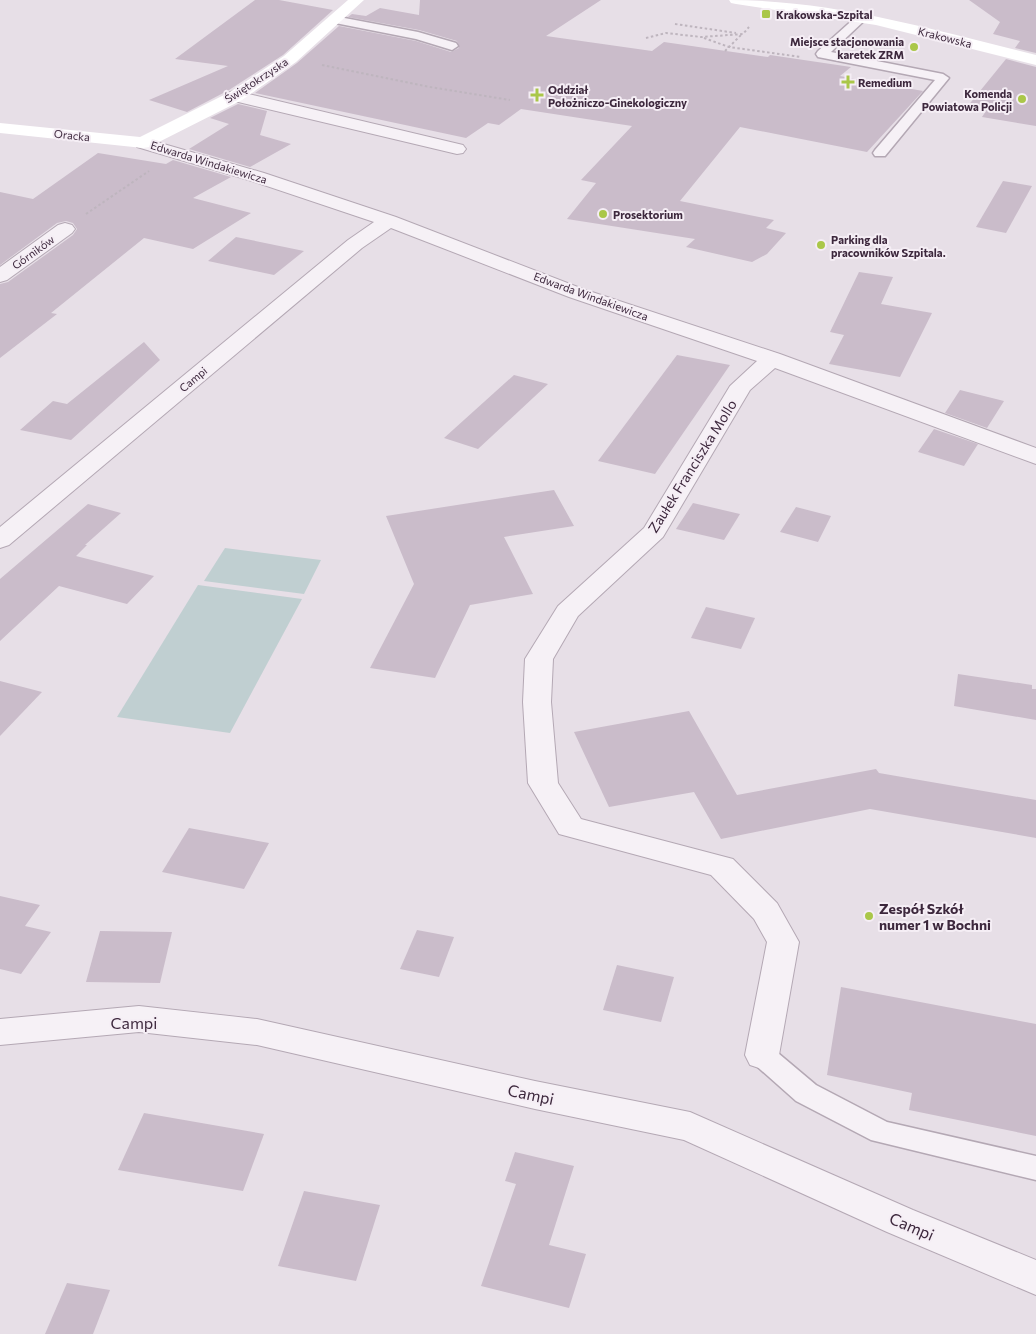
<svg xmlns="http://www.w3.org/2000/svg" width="1036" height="1334" viewBox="0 0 1036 1334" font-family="Commissioner,sans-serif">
<rect width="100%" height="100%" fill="#e7dfe7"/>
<!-- green -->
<g fill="#c0cfd1">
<path d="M225,548L321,560L304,594L204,581Z"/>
<path d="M198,585L302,599L230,733L117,717Z"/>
</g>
<!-- building -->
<g fill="#cabcca">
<path d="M255,0H279L333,10L283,55L229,90L187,112L149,100L228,66L175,59Z"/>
<path d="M420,0H601L546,36L652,51L664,42L768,57L770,55L851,67L840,76L923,91L867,152L740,127L680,201L774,220L766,228L786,233L767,254L752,262L686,247L695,239L567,219L596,183L581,180L632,126L521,109L499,125L488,123L466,138L255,93L297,63L339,26L416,41L451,52L459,48L457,41L419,30L348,17L352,14L366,16L380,8L419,15Z"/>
<path d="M969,0H1036V53L1015,48L1020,41L993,34L1000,22Z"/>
<path d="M1006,59L1036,67V126L982,117L986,111L967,107Z"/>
<path d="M238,104L267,111L260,135L291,144L250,167L189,149L229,124L210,118Z"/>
<path d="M98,153L166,164L173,160L231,177L193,198L251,213L193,249L144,238L51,313L57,314L0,358V284L8,282L73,235L77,229L73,223L66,221L57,223L0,265V192L33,199Z"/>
<path d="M1003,181L1032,186L1006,233L976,227Z"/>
<path d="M236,237L304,251L274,275L208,261Z"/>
<path d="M859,272L893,277L881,304L932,313L900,377L829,364L844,335L830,332Z"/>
<path d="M144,342L160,360L71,440L20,430L53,401L67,404Z"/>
<path d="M677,355L730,365L655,474L598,461Z"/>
<path d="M514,375L548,384L478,449L444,438Z"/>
<path d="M960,390L1004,401L987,428L945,413Z"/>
<path d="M934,429L978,444L964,466L918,452Z"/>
<path d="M554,490L574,526L504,537L533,594L470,605L435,678L370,668L414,584L386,516Z"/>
<path d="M693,503L740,514L724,540L676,529Z"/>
<path d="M88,504L121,513L85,545H87L76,556L154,576L127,604L59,586L0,641V579Z"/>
<path d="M796,507L831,516L818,542L780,532Z"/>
<path d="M706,607L755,618L741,649L691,638Z"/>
<path d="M958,674L1032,685V689H1036V720L954,706Z"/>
<path d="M0,681L42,692L0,736Z"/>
<path d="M689,711L737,795L876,769L879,773L1036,800V838L870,809L721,839L694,792L609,807L574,732Z"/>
<path d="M189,828L269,843L244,889L162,872Z"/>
<path d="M0,896L40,905L25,926L51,932L21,974L0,969Z"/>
<path d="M417,930L454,937L439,977L400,969Z"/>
<path d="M100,931L172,932L160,983L86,982Z"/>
<path d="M617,965L674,977L661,1022L603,1010Z"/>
<path d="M841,987L1036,1024V1136L909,1110L912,1093L827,1075Z"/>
<path d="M144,1113L264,1134L243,1191L118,1170Z"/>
<path d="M515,1152L574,1166L549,1245L586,1254L569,1308L481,1286L516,1184L505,1181Z"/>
<path d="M304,1191L380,1205L356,1281L278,1266Z"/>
<path d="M67,1283L110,1290L93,1334H45Z"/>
</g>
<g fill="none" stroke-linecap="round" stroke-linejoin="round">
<defs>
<g id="lane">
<path d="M861,14L867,18L865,20L831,52L943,74L949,78L885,156H875L873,153L875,150L935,80L818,57L816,54L818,51L857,16Z"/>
<path d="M334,16L418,32L456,43L458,46L452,50L416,39L330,22L328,20Z"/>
<path d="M762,1044L772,1048L816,1085L887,1122L1036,1156V1180L871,1140L796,1101L752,1062L749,1055L752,1048Z"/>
</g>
<g id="street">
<path d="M236,91L463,145L466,149L463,153L457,154L230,100L228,96L230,92Z"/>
<path d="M143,138L264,173L396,217L583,289L780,354L1036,448V464L775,368L750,390L663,537L578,616L553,659L551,702L558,783L581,819L733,859L777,903L799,942L779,1055L774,1065L762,1069L750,1065L745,1055L767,942L754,919L711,875L559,834L528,783L523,702L525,659L558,606L644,528L730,386L757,361L569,297L391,228L362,248L9,545L0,548V527L348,240L374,222L252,181L137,147L134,143L137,139Z"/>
<path d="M65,223L72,225L75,229L72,233L7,280L0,282V267L58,225Z"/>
<path d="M139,1006L257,1019L535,1081L690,1112L913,1210L1036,1260V1295L887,1232L684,1140L535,1109L257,1045L139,1032L0,1045V1019Z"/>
</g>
</defs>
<!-- lane casing -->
<use href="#lane" stroke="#b4a8b4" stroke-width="3"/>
<!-- street casing -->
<use href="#street" stroke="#b4a8b4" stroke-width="2"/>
<!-- path -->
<g stroke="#beb5be" stroke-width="2" stroke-dasharray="2.5 2.5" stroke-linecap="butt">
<path d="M675,24L736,33"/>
<path d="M646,38L666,33L701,37L743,34L749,27"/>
<path d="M704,38L729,47L801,57"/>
<path d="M725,51L742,34"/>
<path d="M322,65L430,87L510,100"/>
<path d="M86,214L149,171"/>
</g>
<!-- lane -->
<use href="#lane" fill="#f6f1f6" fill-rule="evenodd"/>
<!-- street -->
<use href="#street" fill="#f6f1f6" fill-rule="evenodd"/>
<!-- secondary -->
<g fill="#fff" fill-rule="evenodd">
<path d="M348,0H364L296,62L242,100L149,147L143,148L0,133V123L140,137L230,92L284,56Z"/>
<path d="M729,0C833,0 935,30 1036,55V65L876,25L736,4L731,3Z"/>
</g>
</g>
<!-- markers -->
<g fill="#aac749" stroke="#f5eef5" stroke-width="2">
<rect x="761" y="9" width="10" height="10" rx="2.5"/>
<circle cx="914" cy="47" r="5"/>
<path d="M845.5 74.5h5v5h5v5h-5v5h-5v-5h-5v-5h5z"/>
<path d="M534.5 87.5h5v5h5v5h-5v5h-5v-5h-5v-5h5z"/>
<circle cx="1022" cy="99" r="5"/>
<circle cx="603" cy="214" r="5"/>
<circle cx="821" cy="245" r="5"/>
<circle cx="869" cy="916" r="5"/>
</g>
<g text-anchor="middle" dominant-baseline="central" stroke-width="4" stroke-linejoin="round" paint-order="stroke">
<!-- far-poi labels -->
<g font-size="11" font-weight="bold" fill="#3d283d" stroke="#f5eef5" text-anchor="start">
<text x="776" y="14">Krakowska-Szpital</text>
<text x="904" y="41" text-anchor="end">Miejsce stacjonowania<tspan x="904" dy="13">karetek ZRM</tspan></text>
<text x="858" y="82">Remedium</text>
<text x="548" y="89">Oddział<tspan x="548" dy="13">Położniczo-Ginekologiczny</tspan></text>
<text x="1012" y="93" text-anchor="end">Komenda<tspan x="1012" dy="13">Powiatowa Policji</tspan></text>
<text x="613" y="214">Prosektorium</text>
<text x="831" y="239">Parking dla<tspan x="831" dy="13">pracowników Szpitala.</tspan></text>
</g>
<!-- far-street labels -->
<g font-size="11" fill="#3d283d" stroke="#f5eef5">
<text transform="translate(945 37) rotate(14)">Krakowska</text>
<text transform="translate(256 80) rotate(-33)">Świętokrzyska</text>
<text transform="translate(72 135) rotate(6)">Oracka</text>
<text transform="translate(209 162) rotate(17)">Edwarda Windakiewicza</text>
<text transform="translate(33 252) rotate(-36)">Górników</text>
<text transform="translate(591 296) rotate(20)">Edwarda Windakiewicza</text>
<text transform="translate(193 379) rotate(-40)">Campi</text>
</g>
<!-- street labels -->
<g font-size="14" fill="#3d283d" stroke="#f5eef5">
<text transform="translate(692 466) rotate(-58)">Zaułek Franciszka Mollo</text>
</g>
<!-- poi labels -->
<g font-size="14" font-weight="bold" fill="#3d283d" stroke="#f5eef5" text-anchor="start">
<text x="879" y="908">Zespół Szkół<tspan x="879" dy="16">numer 1 w Bochni</tspan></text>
</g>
<!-- near-street labels -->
<g font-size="16" fill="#3d283d" stroke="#f5eef5">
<text x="134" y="1022">Campi</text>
<text transform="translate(531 1094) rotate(12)">Campi</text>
<text transform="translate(912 1226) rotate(23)">Campi</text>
</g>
</g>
</svg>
